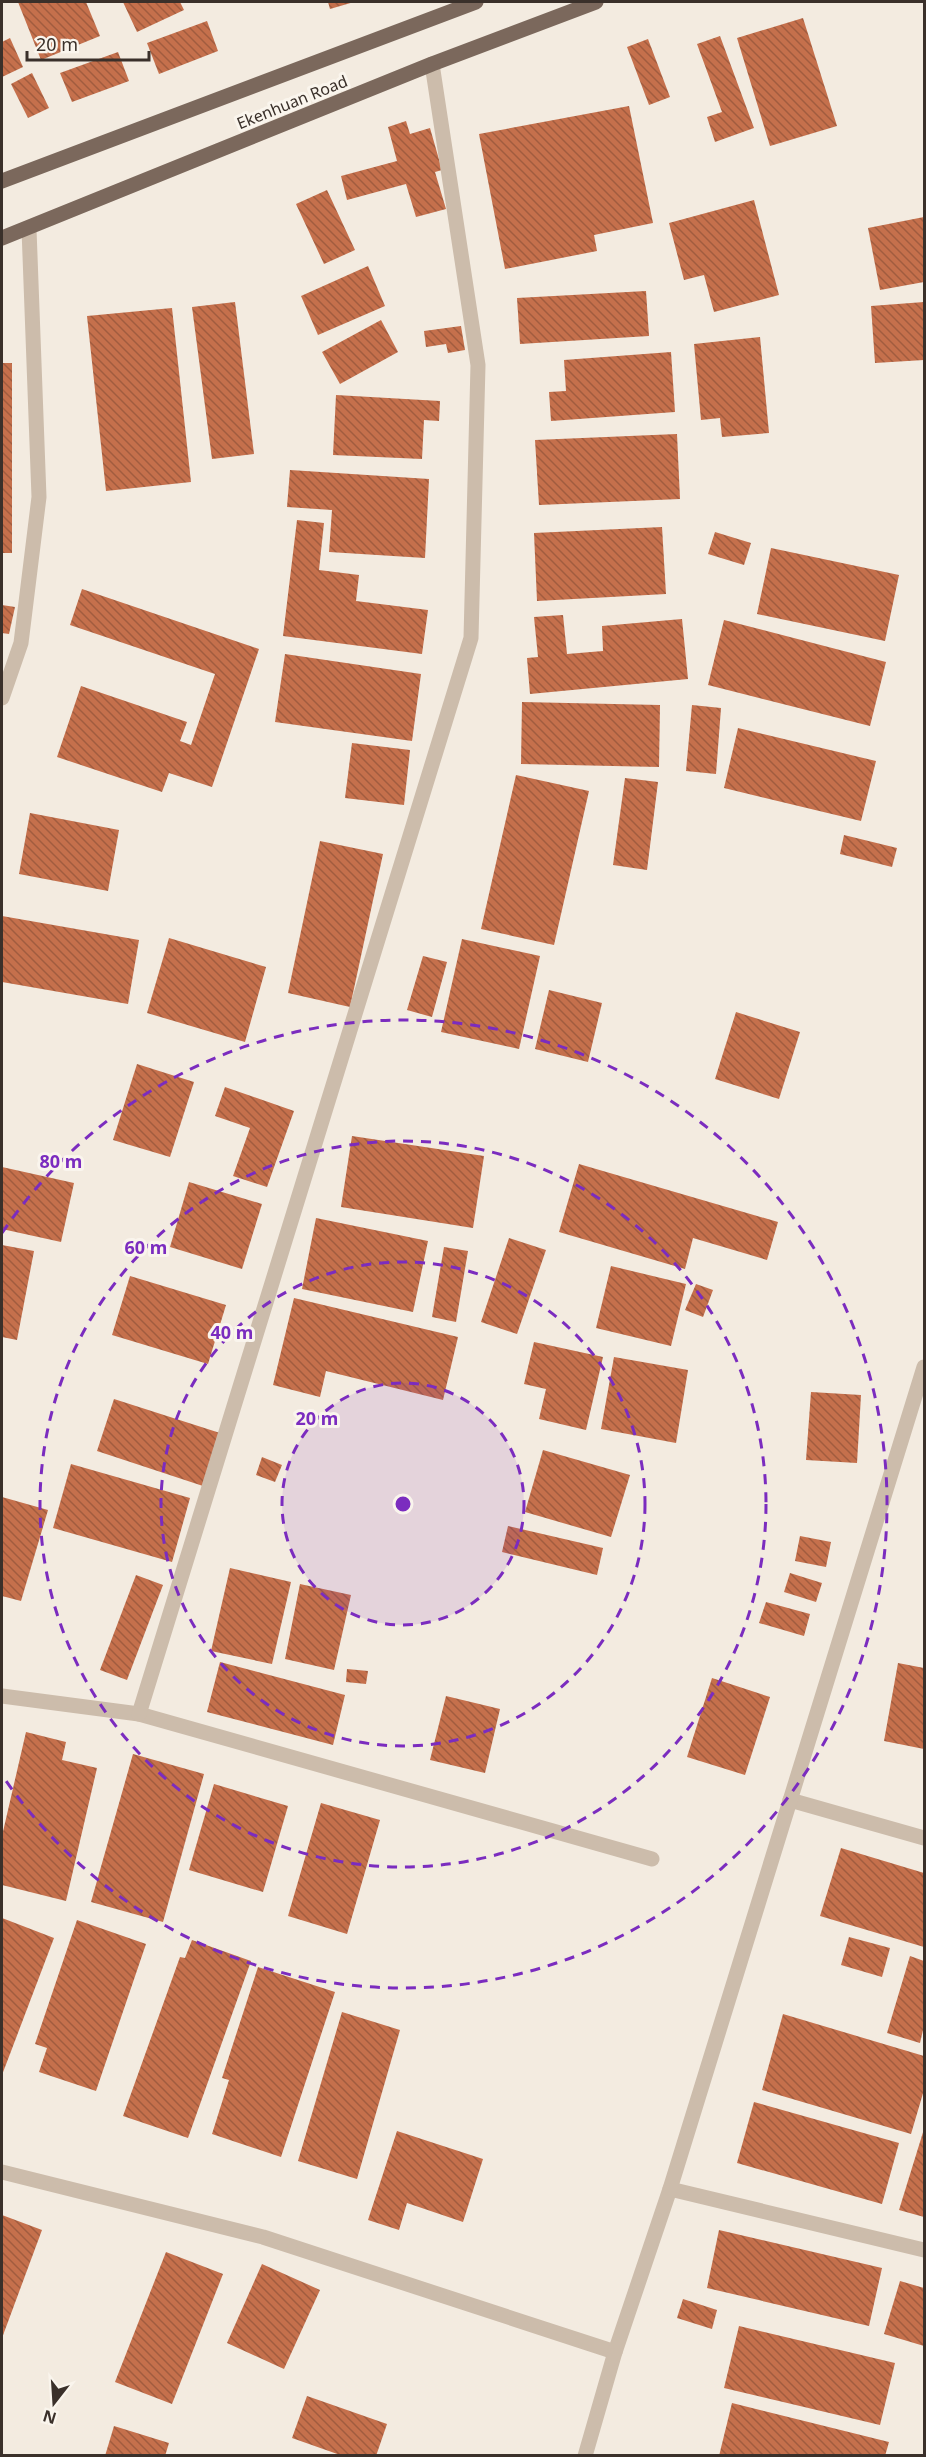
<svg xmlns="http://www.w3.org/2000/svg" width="926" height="2457" viewBox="0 0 926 2457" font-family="'Noto Sans',sans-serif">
<defs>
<pattern id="building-back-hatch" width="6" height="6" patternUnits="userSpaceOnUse" patternTransform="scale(1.5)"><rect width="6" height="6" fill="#c5704c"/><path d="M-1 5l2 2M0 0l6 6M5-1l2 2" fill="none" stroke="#a15c3f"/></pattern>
</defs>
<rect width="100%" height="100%" fill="#f3ebe0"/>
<!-- building -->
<g fill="url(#building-back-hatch)">
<path d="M18,2H86L100,36L41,60Z"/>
<path d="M123,2H180L184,10L137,32Z"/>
<path d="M328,2H354L330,9Z"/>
<path d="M803,18L837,126L770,146L737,38Z"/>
<path d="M207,21L218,51L159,74L147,43Z"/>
<path d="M720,36L754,128L715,142L707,117L722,112L697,44Z"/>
<path d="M10,38L23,67L2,77V42Z"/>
<path d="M648,39L670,97L649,105L627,47Z"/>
<path d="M118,52L129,81L72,102L60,73Z"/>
<path d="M32,73L49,108L28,118L11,84Z"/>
<path d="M629,106L653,223L594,235L597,251L505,269L479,134Z"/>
<path d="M406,121L410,134L430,128L442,170L435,172L446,209L416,217L406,184L347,200L341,176L397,161L388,127Z"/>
<path d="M327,190L355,250L324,264L296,204Z"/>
<path d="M754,200L779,295L714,312L704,275L684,280L669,223Z"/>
<path d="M924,217V282L880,290L868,228Z"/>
<path d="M368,266L385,306L318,335L301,296Z"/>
<path d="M646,291L649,336L520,344L517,298Z"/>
<path d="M235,302L254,454L212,459L192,307Z"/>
<path d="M924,302V360L875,363L871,306Z"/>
<path d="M172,308L191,482L106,491L87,316Z"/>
<path d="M381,320L398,352L340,384L322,352Z"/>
<path d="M461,326L465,350L448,353L446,344L426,347L424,331Z"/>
<path d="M760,337L769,433L722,437L720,418L701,420L694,344Z"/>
<path d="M671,352L675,412L551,421L549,392L566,391L564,360Z"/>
<rect x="2" y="363" width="10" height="190"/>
<path d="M336,395L440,401L439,421L424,420L422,459L333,455Z"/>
<path d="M677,434L680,499L539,505L535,440Z"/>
<path d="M290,470L429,479L425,558L329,552L332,510L287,507Z"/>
<path d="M297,520L324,523L319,570L359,575L356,601L428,610L422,654L283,636Z"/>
<path d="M662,527L666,594L537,601L534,533Z"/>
<path d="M715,532L751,543L744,565L708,554Z"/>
<path d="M771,548L899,575L885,641L757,614Z"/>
<path d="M82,589L259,649L212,787L169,773L162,792L57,757L81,686L187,722L180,741L191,745L215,674L70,625Z"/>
<path d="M2,605L15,607L9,634L2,633Z"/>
<path d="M563,615L567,654L603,651L602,626L682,619L688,679L530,694L527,658L538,657L534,617Z"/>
<path d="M724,620L886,662L870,726L708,685Z"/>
<path d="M285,654L421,674L412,741L275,722Z"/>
<path d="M522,702L660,705L659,767L521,764Z"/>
<path d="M692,705L721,708L716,774L686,771Z"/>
<path d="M738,728L876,761L861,821L724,788Z"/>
<path d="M352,743L410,750L404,805L345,798Z"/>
<path d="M516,775L589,791L554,945L481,929Z"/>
<path d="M625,778L658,782L647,870L613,865Z"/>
<path d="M30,813L119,830L108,891L19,874Z"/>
<path d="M844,835L897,848L892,867L840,854Z"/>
<path d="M320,841L383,854L350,1007L288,993Z"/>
<path d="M2,916L139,940L128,1004L2,982Z"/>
<path d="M169,938L266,967L245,1042L147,1013Z"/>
<path d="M462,939L540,956L519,1049L441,1032Z"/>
<path d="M423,956L447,962L432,1017L407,1010Z"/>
<path d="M549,990L602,1003L588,1062L535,1049Z"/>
<path d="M736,1012L800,1032L779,1099L715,1079Z"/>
<path d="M137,1064L194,1082L170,1157L113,1140Z"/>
<path d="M225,1087L294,1111L267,1187L233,1176L250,1128L215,1116Z"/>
<path d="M352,1136L484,1156L473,1228L341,1207Z"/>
<path d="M579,1164L778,1222L767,1260L693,1238L685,1269L559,1232Z"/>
<path d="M2,1167L74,1183L61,1242L2,1229Z"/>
<path d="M189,1182L262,1204L242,1269L170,1247Z"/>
<path d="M316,1218L428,1241L413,1312L302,1289Z"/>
<path d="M509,1238L546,1250L517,1334L481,1322Z"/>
<path d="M2,1245L34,1251L17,1340L2,1337Z"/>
<path d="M444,1247L468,1251L456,1322L432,1317Z"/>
<path d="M611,1266L686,1284L671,1346L596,1328Z"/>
<path d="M130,1276L226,1305L208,1364L112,1335Z"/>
<path d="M696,1284L713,1290L703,1317L685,1310Z"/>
<path d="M294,1298L458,1337L443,1400L326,1371L320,1397L273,1385Z"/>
<path d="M534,1342L603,1357L586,1430L539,1419L546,1389L524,1384Z"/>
<path d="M614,1357L688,1370L676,1443L601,1429Z"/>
<path d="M811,1392L861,1395L857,1463L806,1460Z"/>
<path d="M114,1399L220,1433L203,1486L97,1451Z"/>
<path d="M543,1450L630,1475L611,1537L525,1512Z"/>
<path d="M262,1457L282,1465L275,1482L256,1475Z"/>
<path d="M71,1464L190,1498L172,1562L53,1528Z"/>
<path d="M2,1497L48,1510L21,1601L2,1596Z"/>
<path d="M508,1526L603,1548L597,1575L502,1552Z"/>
<path d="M800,1536L831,1542L826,1567L795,1561Z"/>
<path d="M230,1568L291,1582L272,1664L211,1651Z"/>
<path d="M790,1573L822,1583L816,1602L784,1592Z"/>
<path d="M136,1575L163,1585L127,1680L100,1670Z"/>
<path d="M300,1584L351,1595L334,1670L285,1659Z"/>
<path d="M766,1602L810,1614L804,1636L759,1623Z"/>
<path d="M220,1662L345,1695L333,1745L207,1712Z"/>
<path d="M898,1663L924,1668V1749L884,1741Z"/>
<path d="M347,1669L368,1671L366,1684L346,1682Z"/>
<path d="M712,1678L770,1697L745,1775L687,1757Z"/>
<path d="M446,1696L500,1709L485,1773L430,1760Z"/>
<path d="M26,1732L66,1742L62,1760L97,1768L66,1901L2,1885V1836Z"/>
<path d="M133,1754L204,1774L163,1922L91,1902Z"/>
<path d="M214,1784L288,1806L263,1892L189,1870Z"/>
<path d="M321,1803L380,1820L347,1934L288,1916Z"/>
<path d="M841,1848L924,1873V1947L820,1916Z"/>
<path d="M2,1918L54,1938L2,2075Z"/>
<path d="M77,1920L146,1944L96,2091L39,2072L47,2048L35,2044Z"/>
<path d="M849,1937L890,1948L882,1977L841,1965Z"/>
<path d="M192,1940L251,1961L188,2138L123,2116L180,1957L185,1958Z"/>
<path d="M910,1956L924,1961V2026L920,2043L887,2033Z"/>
<path d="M258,1967L335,1992L281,2157L212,2134L229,2080L222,2078Z"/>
<path d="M342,2012L400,2030L357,2179L298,2161Z"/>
<path d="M783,2014L924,2056V2090L911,2134L762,2090Z"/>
<path d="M754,2102L899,2143L882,2204L737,2163Z"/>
<path d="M924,2129V2217L899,2210Z"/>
<path d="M397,2131L483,2159L463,2222L407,2203L399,2230L368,2220Z"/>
<path d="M2,2215L42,2230L2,2338Z"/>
<path d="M719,2230L882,2268L869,2326L707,2288Z"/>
<path d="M166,2252L223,2274L172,2404L115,2382Z"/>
<path d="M262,2264L320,2290L284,2369L227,2343Z"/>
<path d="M900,2281L924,2288V2346L884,2334Z"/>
<path d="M683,2299L717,2310L712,2329L677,2318Z"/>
<path d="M739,2326L895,2363L880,2425L724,2388Z"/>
<path d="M307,2396L387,2424L376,2456H343L292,2438Z"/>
<path d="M732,2403L889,2442L885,2456H719Z"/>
<path d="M114,2426L169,2443L165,2456H105Z"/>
</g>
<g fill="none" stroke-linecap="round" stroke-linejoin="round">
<!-- minor -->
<g stroke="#ccbcab" stroke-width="15">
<path d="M2,698L21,643L39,497L29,229"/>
<path d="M2,1696L139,1714L652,1859"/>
<path d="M139,1714L471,638L478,365L432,64"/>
<path d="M790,1800L924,1838"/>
<path d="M2,2172L263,2237L615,2352"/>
<path d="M670,2189L924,2250"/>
<path d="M585,2456L615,2352L670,2189L924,1367"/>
</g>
<!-- major -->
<g stroke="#7b685c" stroke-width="15">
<path d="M2,181L476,2"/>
<path d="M2,238L432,64L596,2"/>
</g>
</g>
<!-- distance rings -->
<circle cx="403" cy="1504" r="121" fill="#7b2cbf" fill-opacity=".12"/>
<g fill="none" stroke="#7b2cbf" stroke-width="3" stroke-dasharray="10 8">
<circle cx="403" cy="1504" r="121"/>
<circle cx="403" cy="1504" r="242"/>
<circle cx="403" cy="1504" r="363"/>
<path d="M2 1233A484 484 0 1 1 2 1775"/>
</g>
<g text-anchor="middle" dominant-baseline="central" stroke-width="6" stroke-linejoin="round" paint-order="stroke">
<!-- street labels -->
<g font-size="16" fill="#3a302a" stroke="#faf5ed">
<text transform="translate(292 102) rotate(-22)">Ekenhuan Road</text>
</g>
</g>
<circle cx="403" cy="1504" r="9" fill="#7b2cbf" stroke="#faf5ed" stroke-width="3"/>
<g font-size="18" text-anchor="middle" font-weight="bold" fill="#7b2cbf" stroke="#faf5ed" stroke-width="6" stroke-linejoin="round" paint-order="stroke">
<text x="61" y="1168">80 m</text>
<text x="146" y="1254">60 m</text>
<text x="232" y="1339">40 m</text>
<text x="317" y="1425">20 m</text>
</g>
<!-- border -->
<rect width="926" height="2457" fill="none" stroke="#3a302a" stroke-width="6"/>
<!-- north arrow -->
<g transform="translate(54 2403) rotate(197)" stroke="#faf5ed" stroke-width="4.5" paint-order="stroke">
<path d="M0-4.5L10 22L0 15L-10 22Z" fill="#3a302a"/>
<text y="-9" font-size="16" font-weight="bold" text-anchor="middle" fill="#3a302a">N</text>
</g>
<!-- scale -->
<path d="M27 51v9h122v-9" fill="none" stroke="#3a302a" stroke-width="3"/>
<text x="36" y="51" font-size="18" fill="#3a302a" stroke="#faf5ed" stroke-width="4.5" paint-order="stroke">20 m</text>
</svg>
